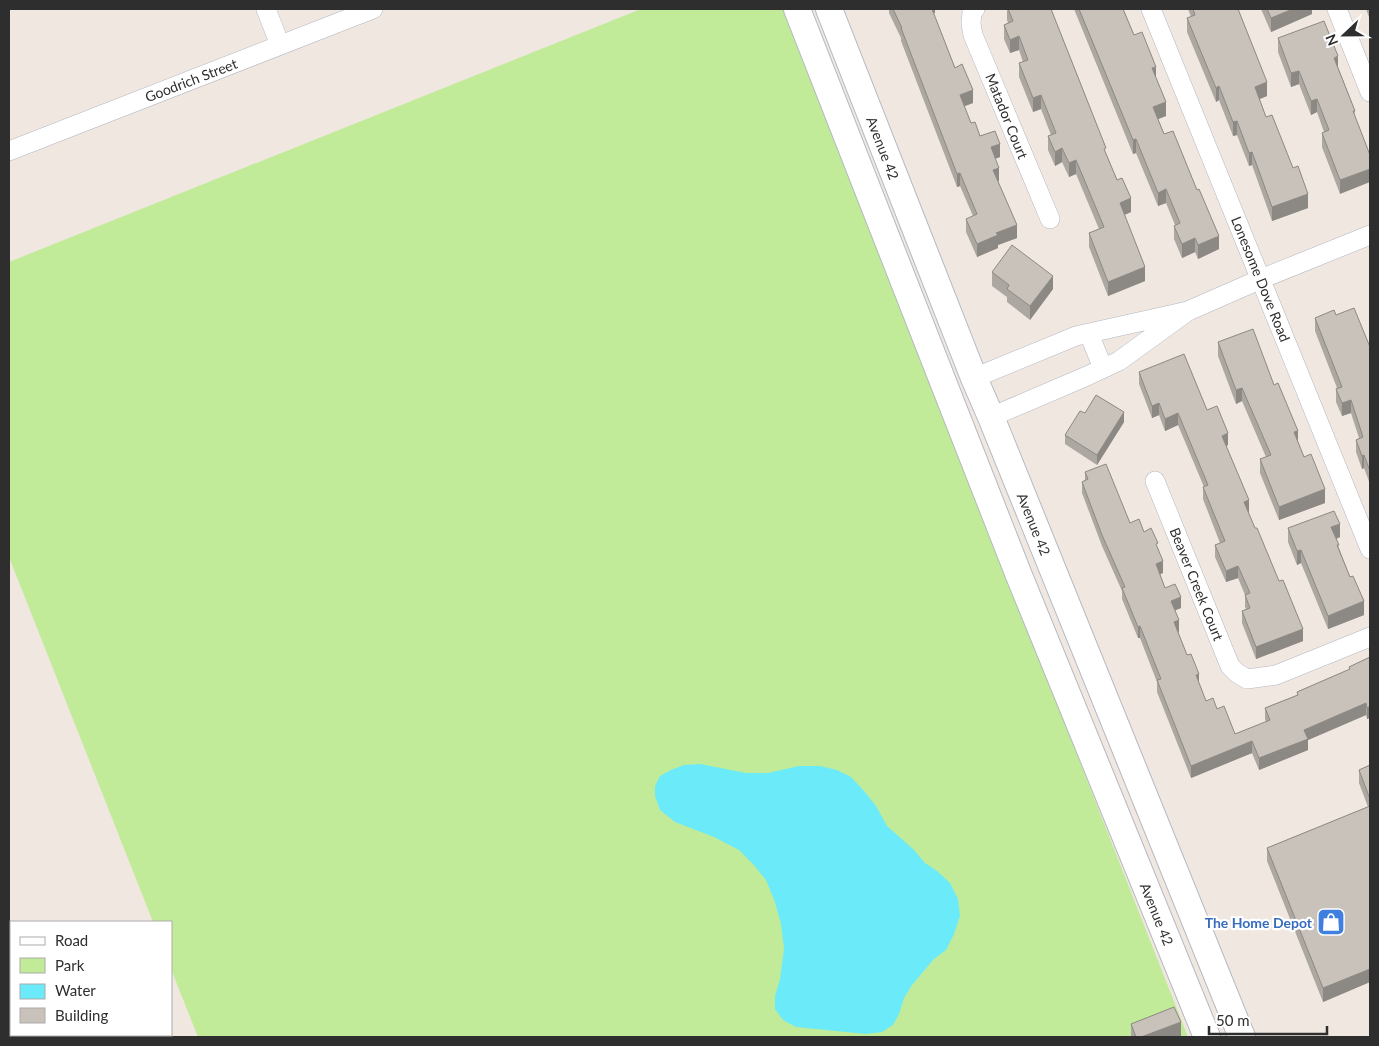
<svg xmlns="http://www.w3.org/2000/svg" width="1379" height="1046" viewBox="0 0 1379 1046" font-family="Lato,sans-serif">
<rect width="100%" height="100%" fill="#f0e7e0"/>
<!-- green -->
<path fill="#c1eb98" d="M641,9H784L1188,1037H198L171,969V922H153L9,557V262Z"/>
<!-- water -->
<path fill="#6beafa" d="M700,764L746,773H768L799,766H820L837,770L851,777L864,791L876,806L887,826L913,849L925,863L937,871L950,883L958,899L960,916L954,934L946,950L934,959L912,985L904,998L899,1014L893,1025L882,1032L866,1034L796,1027L783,1020L775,1009V996L780,979L784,949L781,924L775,902L766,880L753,864L739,850L714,837L675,822L660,810L655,796V786L660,776L671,770L684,765Z"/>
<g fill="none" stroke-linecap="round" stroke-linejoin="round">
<defs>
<g id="street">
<path d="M266,9L280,45"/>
<path d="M975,9L972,12L971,24L973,35L1050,219"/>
<path d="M1151,9L1370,549"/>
<path d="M1337,9L1370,92"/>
<path d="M9,151L373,9"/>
<path d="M1188,311L1261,279L1370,235"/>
<path d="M1089,334L1103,368"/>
<path d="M974,378L1076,336L1188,311L1119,361L1087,376L991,417"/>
<path d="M1155,481L1230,666L1237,673L1247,679L1276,675L1370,637"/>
</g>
<g id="secondary">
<path d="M797,9L1018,573L1207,1037"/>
<path d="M829,9L974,378L991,417L1242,1037"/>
</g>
</defs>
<!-- street casing -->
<use href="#street" stroke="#b4b8c2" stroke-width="20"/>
<!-- secondary casing -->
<use href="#secondary" stroke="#b4b8c2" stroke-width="28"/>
<!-- street -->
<use href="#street" stroke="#fff" stroke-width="19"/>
<!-- secondary -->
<use href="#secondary" stroke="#fff" stroke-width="26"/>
</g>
<!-- wall -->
<g fill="#aca7a1">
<path d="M889,9H935V13H933L955,68L973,103L964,106L971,123L980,136L1000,157L995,159L998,181L1017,238L998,245V248L977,257L966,232V219L973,216L960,186L957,187L901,41V38L889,13Z"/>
<path d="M1007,9H1051L1106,154L1131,212L1124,215L1145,281L1108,296L1089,247V233L1099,229L1076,174L1069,177L1062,162L1055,166L1048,150V136L1051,135L1041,109L1033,112L1019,77V63L1023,62L1019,50L1010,53L1004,39V25L1008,23L1007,20Z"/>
<path d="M1074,9H1123L1134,35L1156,78L1166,116L1158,119L1164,134L1219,249L1198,259L1195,252L1182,258L1174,239V226L1175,225L1166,203L1158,206L1136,153L1133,154Z"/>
<path d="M1188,9H1238L1267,96L1259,99L1266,117L1308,208L1272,221L1252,165L1249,166L1237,135L1233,136L1219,100L1216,102L1194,49L1187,32V18L1191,17Z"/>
<path d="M1261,9H1312V14L1271,32Z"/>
<path d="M1366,9H1370V20Z"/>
<path d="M1278,38L1338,67L1355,111L1340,194L1322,147V133L1324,132L1317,112L1311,115L1299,84L1291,87L1278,52Z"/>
<path d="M992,272L1053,289L1030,320L1007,302V297L992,286Z"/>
<path d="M1336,315L1370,347V484L1364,468L1362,469L1356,452V440L1359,438L1351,413L1342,416L1336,402V389L1337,388L1315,331V318Z"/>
<path d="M1218,342L1274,385L1304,457L1325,503L1279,520L1260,473V459L1266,457L1242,401L1236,404L1218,356Z"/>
<path d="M1139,372L1207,410L1228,445L1226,446L1249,512H1248L1303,641L1256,659L1242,623V611L1246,609L1245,607V595L1238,578L1226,582L1215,557V545L1220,543L1203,499V487H1204L1178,425L1165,431L1159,415L1152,418L1139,384Z"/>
<path d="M1085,413L1124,422L1097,465L1065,444V435Z"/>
<path d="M1085,472L1130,523L1144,532L1158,548L1163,573L1160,574L1165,588L1181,608L1175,610L1179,632H1178L1187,655L1199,683L1206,701L1217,709L1235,734L1266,722L1265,719V708L1297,695V692L1349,670V667L1370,657V718L1367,719L1366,715L1308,740V750L1259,770L1252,753L1191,778L1157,692V682L1140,638H1138L1122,599V591L1102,546L1082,493V482L1085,480Z"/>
<path d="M1288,528L1340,537L1336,539L1339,548L1364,615L1328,629L1301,563L1297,565L1288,542Z"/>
<path d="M1370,765V982L1323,1002L1267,861V848L1368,807L1359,783V770Z"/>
<path d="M1131,1024L1181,1036L1176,1037H1131Z"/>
</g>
<!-- shaded-wall -->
<g fill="#8c8883">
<path d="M929,9H935V13L929,15Z"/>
<path d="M1293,9H1312V14L1271,32V18Z"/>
<path d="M1019,36V50L1010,53V40Z"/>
<path d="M1338,56V70L1334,58Z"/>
<path d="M1156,67V80L1152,68Z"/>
<path d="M1299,71V84L1291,87V73Z"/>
<path d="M1267,82V96L1255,101V87Z"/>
<path d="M1219,86V100L1216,102V88Z"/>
<path d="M973,90V103L960,108V95Z"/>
<path d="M1041,95V109L1033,112V98Z"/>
<path d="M1317,99V112L1311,115V101Z"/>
<path d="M1166,102V116L1153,121V107Z"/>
<path d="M1237,121V135L1233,136V122Z"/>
<path d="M1136,139V153L1133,154V140Z"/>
<path d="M1000,144V157L991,160V147Z"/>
<path d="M1062,148V162L1055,166V152Z"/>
<path d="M1252,152V165L1249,166V153Z"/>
<path d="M1076,160V174L1069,177V163Z"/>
<path d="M999,168V181L993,183V170Z"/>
<path d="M1370,169V182L1340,194V180Z"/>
<path d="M960,173V186L957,187V174Z"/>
<path d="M1166,189V203L1158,206V193Z"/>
<path d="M1308,194V208L1272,221V207Z"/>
<path d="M1131,198V212L1120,217V203Z"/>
<path d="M1017,225V238L998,245V248L977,257V244L996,233Z"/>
<path d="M1219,236V249L1198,259V245Z"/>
<path d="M1195,238V252L1182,258V244Z"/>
<path d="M1145,267V281L1108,296V282Z"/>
<path d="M1053,276V289L1030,320V306Z"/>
<path d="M1242,388V401L1236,404V390Z"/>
<path d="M1351,400V413L1342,416V403Z"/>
<path d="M1159,403V415L1152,418V406Z"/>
<path d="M1124,412V422L1097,465V455Z"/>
<path d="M1178,413V425L1165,431V419Z"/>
<path d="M1298,431V445L1294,432Z"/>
<path d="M1228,433V445L1222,448V436Z"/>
<path d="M1364,455V468L1362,469V456Z"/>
<path d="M1325,489V503L1279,520V507Z"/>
<path d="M1249,500V512L1244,514V502Z"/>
<path d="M1340,524V537L1331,541V527Z"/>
<path d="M1301,550V563L1297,565V551Z"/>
<path d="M1163,561V573L1156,576V564Z"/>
<path d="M1238,566V578L1226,582V571Z"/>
<path d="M1181,597V608L1171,612V601Z"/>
<path d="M1364,601V615L1328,629V616Z"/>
<path d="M1179,620V632L1174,634V622Z"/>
<path d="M1140,626V638H1138V627Z"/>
<path d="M1303,629V641L1256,659V647Z"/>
<path d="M1199,674V685L1196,675Z"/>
<path d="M1366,703V715L1308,740V750L1259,770V758L1304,730Z"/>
<path d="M1370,706V718L1367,719V708Z"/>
<path d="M1252,741V753L1191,778V766Z"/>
<path d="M1370,969V982L1323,1002V988Z"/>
<path d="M1181,1022V1036L1176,1037H1141Z"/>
</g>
<!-- building -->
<g fill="#c8c2bb" stroke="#8c8883">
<path d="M893,9H932L955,68L962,64L973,90L960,95L971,123L975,122L980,136L995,131L1000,144L991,147L999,168L993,170L1017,225L996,233L998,235L977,244L966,219L977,214L960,173L957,174L901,28H902Z"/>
<path d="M1008,9H1051L1106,148L1104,149L1117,180L1122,178L1131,198L1120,203L1145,267L1108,282L1089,233L1104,227L1076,160L1069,163L1062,148L1055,152L1048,136L1056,133L1041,95L1033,98L1019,63L1028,60L1019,36L1010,40L1004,25L1013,21Z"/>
<path d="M1079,9H1123L1134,35L1142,32L1156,67L1152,68L1166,102L1153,107L1164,134L1173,131L1197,190L1199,189L1219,236L1198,245L1195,238L1182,244L1174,226L1180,223L1166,189L1158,193L1136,139L1133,140Z"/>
<path d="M1193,9H1238L1267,82L1255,87L1266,117L1272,115L1293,168L1298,166L1308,194L1272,207L1252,152L1249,153L1237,121L1233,122L1219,86L1216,88L1194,35L1187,18L1195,15Z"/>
<path d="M1267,9H1293L1271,18Z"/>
<path d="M1324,21L1338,56L1334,58L1355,111H1353L1370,155V169L1340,180L1322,133L1329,130L1317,99L1311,101L1299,71L1291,73L1278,38Z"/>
<path d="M1012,245L1053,276L1030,306L1007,289L1009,285L992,272Z"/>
<path d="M1354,308L1370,347V471L1364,455L1362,456L1356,440L1363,437L1351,400L1342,403L1336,389L1342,387L1315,318L1334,310L1336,315Z"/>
<path d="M1253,329L1274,385L1278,383L1298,431L1294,432L1304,457L1311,454L1325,489L1279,507L1260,459L1271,455L1242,388L1236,390L1218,342Z"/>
<path d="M1184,354L1207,410L1217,406L1228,433L1222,436L1249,500L1244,502L1255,528H1257L1279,581L1283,580L1303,629L1256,647L1242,611L1250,608L1245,595L1250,593L1238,566L1226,571L1215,545L1225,541L1203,487L1208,485L1178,413L1165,419L1159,403L1152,406L1139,372Z"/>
<path d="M1096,395L1124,412L1097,455L1065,435L1080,411L1085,413Z"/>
<path d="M1106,464L1130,523L1139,519L1144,532L1151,528L1158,543L1156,544L1163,561L1156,564L1165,588L1175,584L1181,597L1171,601L1179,620L1174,622L1187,655L1191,654L1199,674L1196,675L1206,701L1213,698L1217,709L1224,706L1235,734L1270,720L1265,708L1298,695L1297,692L1350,669L1349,667L1370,657V706L1367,708L1366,703L1304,730L1308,739L1259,758L1252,741L1191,766L1157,680L1161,679L1140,626L1138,627L1122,588L1125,587L1102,535L1082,482L1088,479L1085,472Z"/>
<path d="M1334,511L1340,524L1331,527L1339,545H1337L1350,577L1353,576L1364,601L1328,616L1301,550L1297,551L1288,528Z"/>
<path d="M1370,765V799L1359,770Z"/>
<path d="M1370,806V969L1323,988L1267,848Z"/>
<path d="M1174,1007L1181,1022L1141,1037H1136L1131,1024Z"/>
</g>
<!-- icons -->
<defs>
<symbol id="shop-square" viewBox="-11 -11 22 22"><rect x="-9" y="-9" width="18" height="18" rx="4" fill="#3f7fe0" stroke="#fff"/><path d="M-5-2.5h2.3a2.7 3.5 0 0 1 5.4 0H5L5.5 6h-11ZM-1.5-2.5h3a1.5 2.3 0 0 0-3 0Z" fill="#fff"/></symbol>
</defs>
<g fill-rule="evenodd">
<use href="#shop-square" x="1315" y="906" width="32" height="32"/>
</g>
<g text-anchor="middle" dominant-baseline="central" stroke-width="4.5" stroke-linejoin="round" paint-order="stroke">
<!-- street labels -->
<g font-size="14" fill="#2e2e2e" stroke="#fff">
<text transform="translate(191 80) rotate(-21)">Goodrich Street</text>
<text transform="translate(1007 116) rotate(68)">Matador Court</text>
<text transform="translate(883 148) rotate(69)">Avenue 42</text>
<text transform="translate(1261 279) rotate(68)">Lonesome Dove Road</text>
<text transform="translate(1034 524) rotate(68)">Avenue 42</text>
<text transform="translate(1197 584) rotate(68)">Beaver Creek Court</text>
<text transform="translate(1157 914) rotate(68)">Avenue 42</text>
</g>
<!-- shop labels -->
<g font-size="14" font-weight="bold" fill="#366cbe" stroke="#fff" text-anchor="end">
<text x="1312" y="922">The Home Depot</text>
</g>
</g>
<!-- border -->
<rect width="1379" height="1046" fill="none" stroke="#2e2e2e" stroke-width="20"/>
<!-- legend -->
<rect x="10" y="921" width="162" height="115" fill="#ffffff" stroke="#ababab"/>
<rect x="20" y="937" width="25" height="8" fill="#ffffff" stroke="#ababab"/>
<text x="55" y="946" font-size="15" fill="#2e2e2e">Road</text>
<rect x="20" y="958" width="25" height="15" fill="#c1eb98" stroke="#ababab"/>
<text x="55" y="971" font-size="15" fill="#2e2e2e">Park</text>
<rect x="20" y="984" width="25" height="15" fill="#6beafa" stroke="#ababab"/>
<text x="55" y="996" font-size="15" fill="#2e2e2e">Water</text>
<rect x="20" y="1008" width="25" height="15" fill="#c8c2bb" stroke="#ababab"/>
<text x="55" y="1021" font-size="15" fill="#2e2e2e">Building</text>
<!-- north arrow -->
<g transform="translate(1344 35) rotate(248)" stroke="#ffffff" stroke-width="4" paint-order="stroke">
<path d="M0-4L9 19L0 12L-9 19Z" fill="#2e2e2e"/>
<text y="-8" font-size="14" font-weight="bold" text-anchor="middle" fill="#2e2e2e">N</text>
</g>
<!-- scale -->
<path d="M1209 1026v8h118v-8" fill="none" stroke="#2e2e2e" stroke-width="2.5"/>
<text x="1216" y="1026" font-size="15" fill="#2e2e2e" stroke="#ffffff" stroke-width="4" paint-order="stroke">50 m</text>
</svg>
